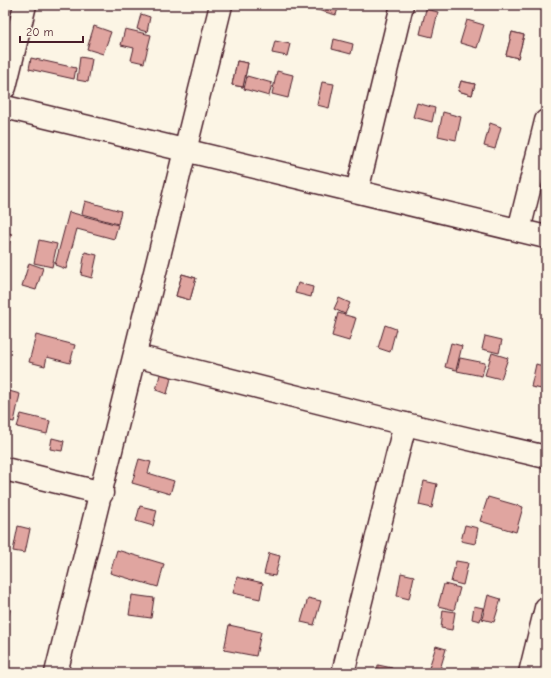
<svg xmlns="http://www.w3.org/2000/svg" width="551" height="678" viewBox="0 0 551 678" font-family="'Comic Neue',sans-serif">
<rect width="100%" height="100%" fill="#fcf5e5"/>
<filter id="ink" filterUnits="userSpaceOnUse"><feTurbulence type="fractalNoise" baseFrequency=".025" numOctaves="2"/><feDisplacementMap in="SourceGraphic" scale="8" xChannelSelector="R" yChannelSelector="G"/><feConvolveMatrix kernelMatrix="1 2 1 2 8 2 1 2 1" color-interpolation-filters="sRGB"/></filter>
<g filter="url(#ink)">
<!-- building -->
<g fill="#e0a5a0" stroke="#4a1f2b">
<path d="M311,5H339L336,15L310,8Z"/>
<path d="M426,9L438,12L432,37L420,34Z"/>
<path d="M141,14L150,17L147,32L137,29Z"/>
<path d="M467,20L484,25L477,48L460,43Z"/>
<path d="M94,26L111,32L103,54L87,49Z"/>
<path d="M125,29L151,35L144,63L131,60L134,48L121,45Z"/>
<path d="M512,32L524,35L518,58L506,55Z"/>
<path d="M512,32L524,35L518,58L506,55Z"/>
<path d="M334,39L353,44L351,54L332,49Z"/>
<path d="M275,41L290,44L287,56L272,53Z"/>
<path d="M80,57L92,59L88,82L77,80Z"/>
<path d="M31,58L76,68L74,79L29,69Z"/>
<path d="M237,61L248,63L243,87L232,85Z"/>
<path d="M237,61L248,63L243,87L232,85Z"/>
<path d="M277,71L293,75L288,98L272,94Z"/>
<path d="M247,76L272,83L269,96L244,89Z"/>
<path d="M461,81L475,84L472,95L458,91Z"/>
<path d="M461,81L475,84L472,95L458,91Z"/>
<path d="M322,82L334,84L329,108L317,105Z"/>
<path d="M417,103L435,108L432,122L413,117Z"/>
<path d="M443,112L461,117L456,140L438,136Z"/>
<path d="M490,123L501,127L495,149L484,146Z"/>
<path d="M85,201L121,211L118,224L82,214Z"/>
<path d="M69,212L118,225L114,239L77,229L66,269L55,265Z"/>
<path d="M5,232L12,234L5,257Z"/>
<path d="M39,240L57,244L52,267L34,263Z"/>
<path d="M85,252L97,255L92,278L81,275Z"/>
<path d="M29,263L43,268L36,290L22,286Z"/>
<path d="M182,274L196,278L190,300L176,296Z"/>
<path d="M182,274L196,278L190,300L176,296Z"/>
<path d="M298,283L313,287L311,297L295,293Z"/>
<path d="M339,298L350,303L345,314L334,309Z"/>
<path d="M338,313L356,318L349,341L332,336Z"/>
<path d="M385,325L396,329L390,352L378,348Z"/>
<path d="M36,335L75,345L70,363L47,357L45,366L29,362Z"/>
<path d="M485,336L502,340L499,353L482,349Z"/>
<path d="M451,343L462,346L456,370L445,367Z"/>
<path d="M492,353L508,358L501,379L485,375Z"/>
<path d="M460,358L485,363L482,376L457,371Z"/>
<path d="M536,364L546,367L542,389L531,387Z"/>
<path d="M162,367L173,370L167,394L156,390Z"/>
<path d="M9,391L20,394L14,422L5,420V403L7,404Z"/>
<path d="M21,414L50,421L47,434L17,427Z"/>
<path d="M52,438L64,441L62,451L50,449Z"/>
<path d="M139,459L151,462L148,473L174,481L170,494L132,483Z"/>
<path d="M424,481L437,484L432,508L419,505Z"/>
<path d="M488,497L523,507L516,532L480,521Z"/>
<path d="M140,506L157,510L153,526L136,521Z"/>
<path d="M465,525L478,528L475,544L461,541Z"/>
<path d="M18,526L30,529L25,553L13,551Z"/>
<path d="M117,550L164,564L158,587L110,573Z"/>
<path d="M269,553L280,556L275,576L264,574Z"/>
<path d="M456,561L468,563L463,585L451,582Z"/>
<path d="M401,573L414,576L409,599L397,596Z"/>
<path d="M237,577L263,583L260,599L233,593Z"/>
<path d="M444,584L460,588L454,610L438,606Z"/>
<path d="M132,595L154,598L151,618L129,615Z"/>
<path d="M488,595L501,599L494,622L482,619Z"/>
<path d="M308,598L321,601L314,625L301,622Z"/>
<path d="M474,606L483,608L480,621L472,619Z"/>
<path d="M5,609L10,610L5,628Z"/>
<path d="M443,610L455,612L452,630L441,628Z"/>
<path d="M229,625L261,632L256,656L224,650Z"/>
<path d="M436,646L446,649L439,673L428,671Z"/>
<path d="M378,665L392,668L391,673H377Z"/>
<path d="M201,669L214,672L213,673H200Z"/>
</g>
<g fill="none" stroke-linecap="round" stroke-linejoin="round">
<defs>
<g id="minor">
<path d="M5,87L25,5"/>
<path d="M5,107L546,237"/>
<path d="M357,191L402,5"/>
<path d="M519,230L546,121"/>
<path d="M136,356L405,424L546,457"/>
<path d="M5,469L102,493"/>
<path d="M56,673L221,5"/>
<path d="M343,673L405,424"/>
<path d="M530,673L546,608"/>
</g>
</defs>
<!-- minor casing -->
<use href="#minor" stroke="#4a1f2b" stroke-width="25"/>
<!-- minor -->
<use href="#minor" stroke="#fcf5e5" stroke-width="22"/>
</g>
</g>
<!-- margin -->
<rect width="551" height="678" fill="none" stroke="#fcf5e5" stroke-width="20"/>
<rect x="10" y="10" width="531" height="658" fill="none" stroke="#4a1f2b" stroke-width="1.5" filter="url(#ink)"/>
<!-- scale -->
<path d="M20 36v6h63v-6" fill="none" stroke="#4a1f2b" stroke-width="2"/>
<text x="26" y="36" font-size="12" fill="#4a1f2b" stroke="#fcf5e5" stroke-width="3" paint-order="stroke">20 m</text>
</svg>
